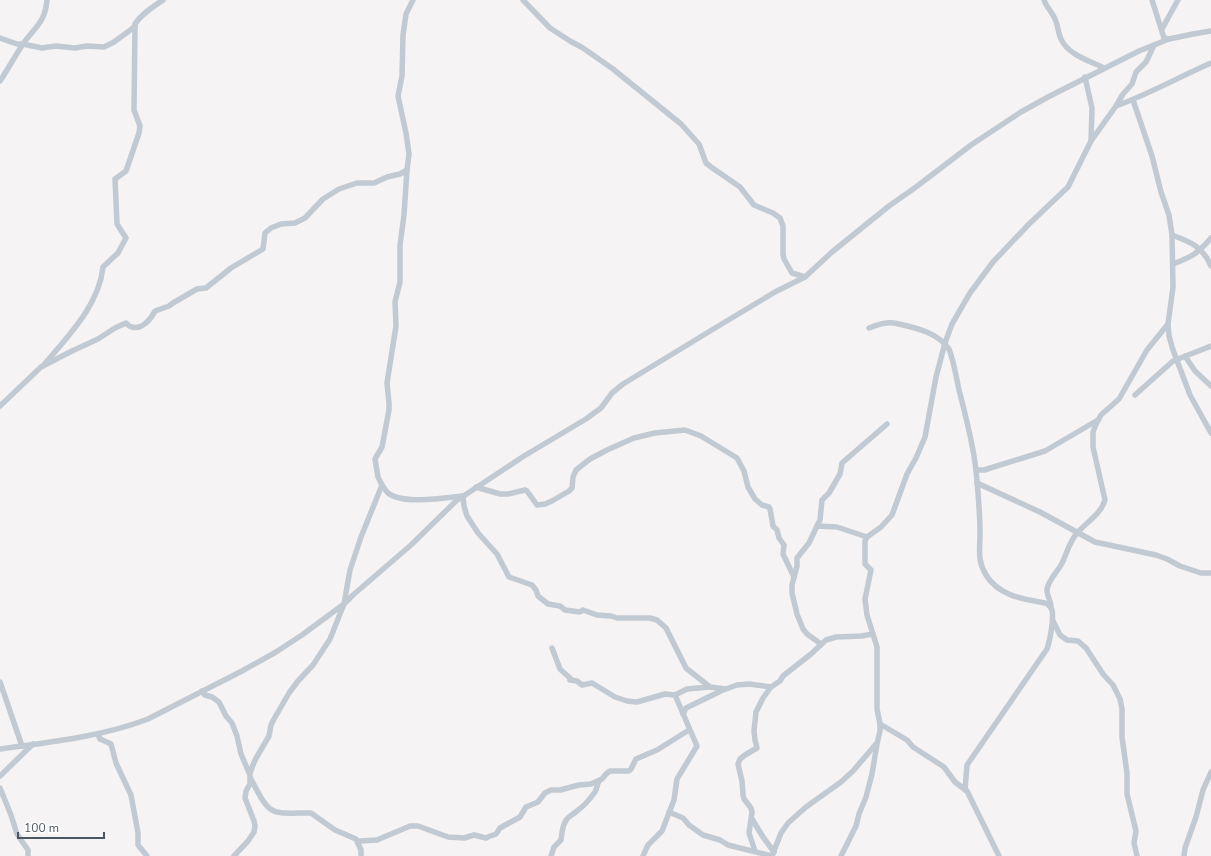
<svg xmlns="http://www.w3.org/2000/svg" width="1211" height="856" viewBox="0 0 1211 856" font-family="'Nunito Sans',sans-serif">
<rect width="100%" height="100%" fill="#f5f3f3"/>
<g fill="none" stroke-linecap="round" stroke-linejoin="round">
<!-- street -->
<g stroke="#c1cad2" stroke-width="5.5">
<path d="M523,0L550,28L570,41L583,48L613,69L681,124L699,144L706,163L711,167L740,187L754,205L773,213L780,218L783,226V254L784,259L792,273L805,277"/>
<path d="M1044,0C1047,9 1052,11 1055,19C1058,25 1058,33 1061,39C1068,55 1090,61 1104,68"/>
<path d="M1152,0L1164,38L1169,39"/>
<path d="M1162,29L1168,18L1178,0"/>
<path d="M0,38L17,44H23L42,48L56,46L75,48L87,46L104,47L114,42L129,31L135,26"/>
<path d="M1085,77L1092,108L1091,141"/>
<path d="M0,81C8,69 15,56 23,44C35,27 45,23 47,0"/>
<path d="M1133,100L1152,156L1161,192L1169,215L1172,235L1173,287L1168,324L1169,336L1173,350L1190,395L1211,433"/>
<path d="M1116,106C1149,94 1179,77 1211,63"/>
<path d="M1172,235C1191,242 1203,247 1211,266"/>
<path d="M1173,264C1192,257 1198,253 1211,238"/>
<path d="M869,328C875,326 881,323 887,323C891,322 895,323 899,324C917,328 938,333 949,349C954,362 956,376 959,390C966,417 973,443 976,470C978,491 980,513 980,534C980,550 977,560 986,575C999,596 1023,599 1045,603C1048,604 1050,606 1052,610C1054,619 1050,640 1047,649L967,765L965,790"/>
<path d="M1185,356L1195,371L1211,386"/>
<path d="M43,366C67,337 99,306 103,267L118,253L126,238L117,224L115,179L126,171L139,133L140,126L134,110L135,24C141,14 153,7 163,0"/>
<path d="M1135,395L1173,361L1211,346"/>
<path d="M0,406L41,367L72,351L98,339L115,328L126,323C128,325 130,327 132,327C142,330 151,319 155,311L169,306L173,303L197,289L206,288L231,268L263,249L265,233L271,228L281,224L295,223L305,218L323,199L339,189L357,183H374L387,177L400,174L407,170"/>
<path d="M976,470H984L1045,451L1098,420"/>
<path d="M977,483L1040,512L1095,542L1156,555L1167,559L1180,566L1201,573H1211"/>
<path d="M382,485C384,488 386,491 388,493C403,505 445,498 463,496L464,506L467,516L478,533L497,554L509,577L532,585L536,590L538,596L548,604L560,606L565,610L580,612L583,610L597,615L611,616L617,618H650L657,620L666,628L686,668L710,687L726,689L737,685L749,684L771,687"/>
<path d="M476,487L500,494H508L525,490L527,491L537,505L545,504L552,501L569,491L572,488L573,477L576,470L590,459L607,450L634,438L655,433L685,430L701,436L737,458L744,471L748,487L755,499L762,505L769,507L770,509L773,526L777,530L779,538L784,545L783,554L794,577"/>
<path d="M817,526L820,520L822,500L829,493L840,474L842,463L887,424"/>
<path d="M1051,607C1051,600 1046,595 1047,589C1049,580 1057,572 1061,565C1067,554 1069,541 1078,532C1087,522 1101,514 1105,500L1093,447V432L1096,424L1101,415L1119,399L1147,350L1168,324"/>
<path d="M1053,621L1060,635L1067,640L1078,641L1086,648L1103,674L1113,685L1120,699L1122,709V737L1127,773V794L1136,831L1134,843L1137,856"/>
<path d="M821,644L807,634L803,629L797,614L792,593V585L797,566V558L809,543L817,526L837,527L867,537"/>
<path d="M552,648L560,669L571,679L570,680L577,681L582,685L592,683L615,697L627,701L637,702L665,694L675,695L687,689L710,687"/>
<path d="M0,682L22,746"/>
<path d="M202,691L205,695L212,697L219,702L226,716L232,723L237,736L241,754L250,775V784L246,791L245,798L254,821L255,826L254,832L248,841L234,856"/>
<path d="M683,714L686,708L725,689"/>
<path d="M880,724L907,740L913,747L944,767L955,782L967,791L999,856"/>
<path d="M98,734L100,739L111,744L116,763L131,795L138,833V845L147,856"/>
<path d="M0,749C50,742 101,737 148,719L242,671L276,652L302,635L344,604L353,595L411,545L456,501L524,456L586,419L601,408L612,393L623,384L725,322L775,292L805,277L832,252L889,206L916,187L971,145L1021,112L1048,97L1139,51L1169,39L1193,34L1211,31"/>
<path d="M250,773L255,760L269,736L271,725L274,719L289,693L298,681L313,665L330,639L344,604L350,570L361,537L382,485L378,477L375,459L382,447L389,410V403L387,383L396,326L395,302L400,282V245L404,215L407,170L409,154L406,133L398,96L402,76L403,35L406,14L413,0"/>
<path d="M0,776L33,744"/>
<path d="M251,779C271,818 270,813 311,813L335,830L356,839L361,850V856"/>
<path d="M0,788L11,815L17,834L28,850V856"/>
<path d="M669,812L683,818L689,825L703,835L720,840L728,845L772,856"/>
<path d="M752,819L763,837L774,852"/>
<path d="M358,842L360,841L377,840L410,826H418L448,837L464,838L474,835L486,838L488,837L496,834L500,828L520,817L526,807L538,802L545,793L551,790H560L579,785L591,784L602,779L606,774L610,771H629L631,769L636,759L657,750L689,730"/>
<path d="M755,851L749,833L752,812L751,808L744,799L743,795L742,781L738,764L740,759L745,755L757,748L755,740L754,731L756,712L763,698L771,687L780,681L783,676L811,654L826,640L836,637L861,636L873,634"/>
<path d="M551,856L554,847L561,840C562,833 562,825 567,819C569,816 574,814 577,811C584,806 590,799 595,792C597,789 597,784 599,781"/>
<path d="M643,856L648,845L662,831L674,800L677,779L697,746L675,695"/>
<path d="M772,856L781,833L788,823L806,807L841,782L853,771L876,744"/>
<path d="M841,856L856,826L859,814L866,797L872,774L877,744L880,731V724L877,709V647L867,615L865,599L871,570L865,564V541L867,537L881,527L892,515L907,474L916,458L925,437L936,377L945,343L952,324L970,293L993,262L1029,224L1068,187L1091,141L1116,106L1123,94L1132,84L1136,72L1146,62L1154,45"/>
<path d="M1184,856L1185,848L1196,817L1203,790L1211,772"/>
</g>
</g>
<!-- scale -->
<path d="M18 832v6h86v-6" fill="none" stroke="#4a5661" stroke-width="2"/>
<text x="24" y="832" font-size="12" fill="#4a5661" stroke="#ffffff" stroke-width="3" paint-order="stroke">100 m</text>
</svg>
